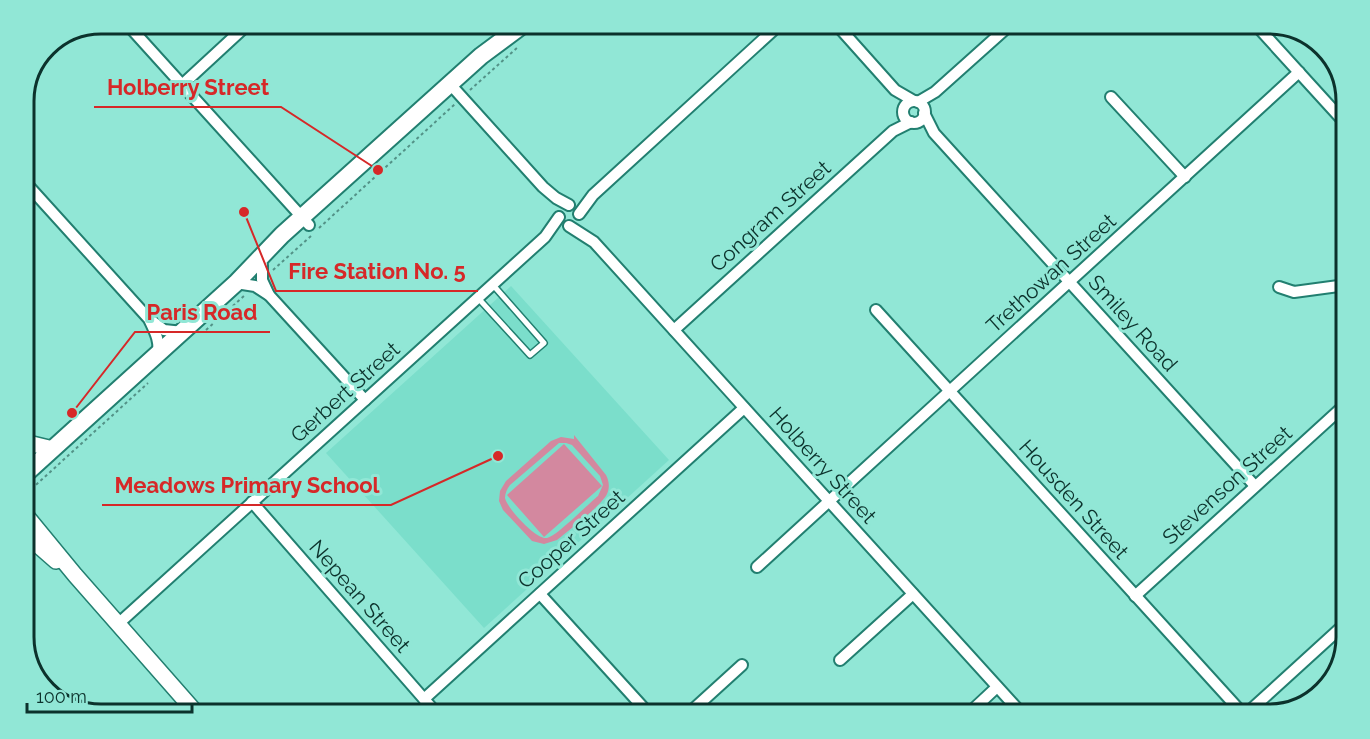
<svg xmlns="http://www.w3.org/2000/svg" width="1370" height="739" viewBox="0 0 1370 739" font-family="Raleway,sans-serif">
<rect width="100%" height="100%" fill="#91e7d6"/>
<!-- built -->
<path fill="#7bdecb" d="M511,286L669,460L484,628L326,453Z"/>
<!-- green -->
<g fill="#d3889f" fill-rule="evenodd">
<path d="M574,435L606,475C609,481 610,487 607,494C601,506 569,530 557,540L544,544L532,541L503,510L499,501L500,491L506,481L551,441L561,437L574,439ZM559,443H566L572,445L600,476L603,485L598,496C588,504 557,536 547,538C536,540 507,508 505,498C505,493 507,489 510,485Z"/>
<path d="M564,444L602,486L544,537L507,495Z"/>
</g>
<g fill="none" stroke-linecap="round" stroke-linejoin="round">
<defs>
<path id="lane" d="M478,298L530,355L544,343L493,285"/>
<g id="street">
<path d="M127,24L309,225"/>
<path d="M836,24L895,90L914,101"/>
<path d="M1255,24L1346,124"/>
<path d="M450,84L543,187L556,198L569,205"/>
<path d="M182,85L248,24"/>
<path d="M1111,97L1185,177"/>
<circle cx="914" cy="112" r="11"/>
<path d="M918,102L935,92L1011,24"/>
<path d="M924,113L934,133L1255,486"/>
<path d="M24,181L149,319C155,332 160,340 158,354"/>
<path d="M579,214L593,195L780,24"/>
<path d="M569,226L594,242L1023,715"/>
<path d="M262,265V280L269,295"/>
<path d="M236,283L255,286L269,295L365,400"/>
<path d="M1279,287L1294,292L1346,285"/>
<path d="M876,310L1244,715"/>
<path d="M152,321L164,330L183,332"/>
<path d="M674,330L893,131L911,122"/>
<path d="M252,502L438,715"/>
<path d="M757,567L1299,72"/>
<path d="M540,594L650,715"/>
<path d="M1135,596L1346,404"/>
<path d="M118,624L545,237L559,217"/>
<path d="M840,660L913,594"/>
<path d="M424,699L744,408"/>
<path d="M687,715L742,665"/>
<path d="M967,715L997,687"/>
<path d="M1245,715L1346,623"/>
</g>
<g id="secondary">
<path d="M24,442L53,449"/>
<path d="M24,513L75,575L198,715"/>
<path d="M24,533L56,561"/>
</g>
<path id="primary" d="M24,475L236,283L282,235L481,56L520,27"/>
</defs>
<!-- lane casing -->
<use href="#lane" stroke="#227f70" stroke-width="8"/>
<!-- street casing -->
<use href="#street" stroke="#227f70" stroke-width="14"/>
<!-- secondary casing -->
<use href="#secondary" stroke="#227f70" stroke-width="18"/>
<!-- primary casing -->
<use href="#primary" stroke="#227f70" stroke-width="20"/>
<!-- path -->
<g stroke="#539287" stroke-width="2" stroke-dasharray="3 3" stroke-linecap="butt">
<path d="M532,34L544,24"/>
<path d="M470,90L519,46"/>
<path d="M319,228L455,104"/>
<path d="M273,270L311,236"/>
<path d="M206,330L246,294"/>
<path d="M24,498L27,493L148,383"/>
</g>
<!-- lane -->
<use href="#lane" stroke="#fff" stroke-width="5"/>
<!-- street -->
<use href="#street" stroke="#fff" stroke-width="10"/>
<!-- secondary -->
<use href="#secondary" stroke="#fff" stroke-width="15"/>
<!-- primary -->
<use href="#primary" stroke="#fff" stroke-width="16"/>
</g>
<g text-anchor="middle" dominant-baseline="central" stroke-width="6" stroke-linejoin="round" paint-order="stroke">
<!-- street labels -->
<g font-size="21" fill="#0c322c" stroke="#91e7d6">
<text transform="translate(770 216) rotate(-42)">Congram Street</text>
<text transform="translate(1051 273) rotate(-42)">Trethowan Street</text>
<text transform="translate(1133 323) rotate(48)">Smiley Road</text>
<text transform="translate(345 392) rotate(-42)">Gerbert Street</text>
<text transform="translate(823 465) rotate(48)">Holberry Street</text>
<text transform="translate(1227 485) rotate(-42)">Stevenson Street</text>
<text transform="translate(1074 499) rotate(48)">Housden Street</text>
<text transform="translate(571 539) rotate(-42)">Cooper Street</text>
<text transform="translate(360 596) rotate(49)">Nepean Street</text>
</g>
</g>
<!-- crop -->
<path d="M0 0H1370V739H0ZM101 34H1269A67 67 0 0 1 1336 101V637A67 67 0 0 1 1269 704H101A67 67 0 0 1 34 637V101A67 67 0 0 1 101 34Z" fill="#91e7d6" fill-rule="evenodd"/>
<path fill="none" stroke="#0c322c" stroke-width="3" d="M101 34H1269A67 67 0 0 1 1336 101V637A67 67 0 0 1 1269 704H101A67 67 0 0 1 34 637V101A67 67 0 0 1 101 34Z"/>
<!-- callouts -->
<path fill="none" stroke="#d62828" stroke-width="2" d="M378 170L281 107H94M244 212L276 291H478M72 413L135 332H270M498 456L391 505H102"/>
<g fill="#d62828" stroke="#91e7d6" stroke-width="2">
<circle cx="378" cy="170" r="6"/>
<circle cx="244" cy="212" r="6"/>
<circle cx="72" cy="413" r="6"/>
<circle cx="498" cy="456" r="6"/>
</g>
<g font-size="22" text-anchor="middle" font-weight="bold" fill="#d62828" stroke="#91e7d6" stroke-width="6" stroke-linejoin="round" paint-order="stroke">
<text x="188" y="95">Holberry Street</text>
<text x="377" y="279">Fire Station No. 5</text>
<text x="202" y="320">Paris Road</text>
<text x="247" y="493">Meadows Primary School</text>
</g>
<!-- scale -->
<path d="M27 703v9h165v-9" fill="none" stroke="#0c322c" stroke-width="3"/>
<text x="36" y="703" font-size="18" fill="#0c322c" stroke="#91e7d6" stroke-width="4.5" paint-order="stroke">100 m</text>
</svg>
